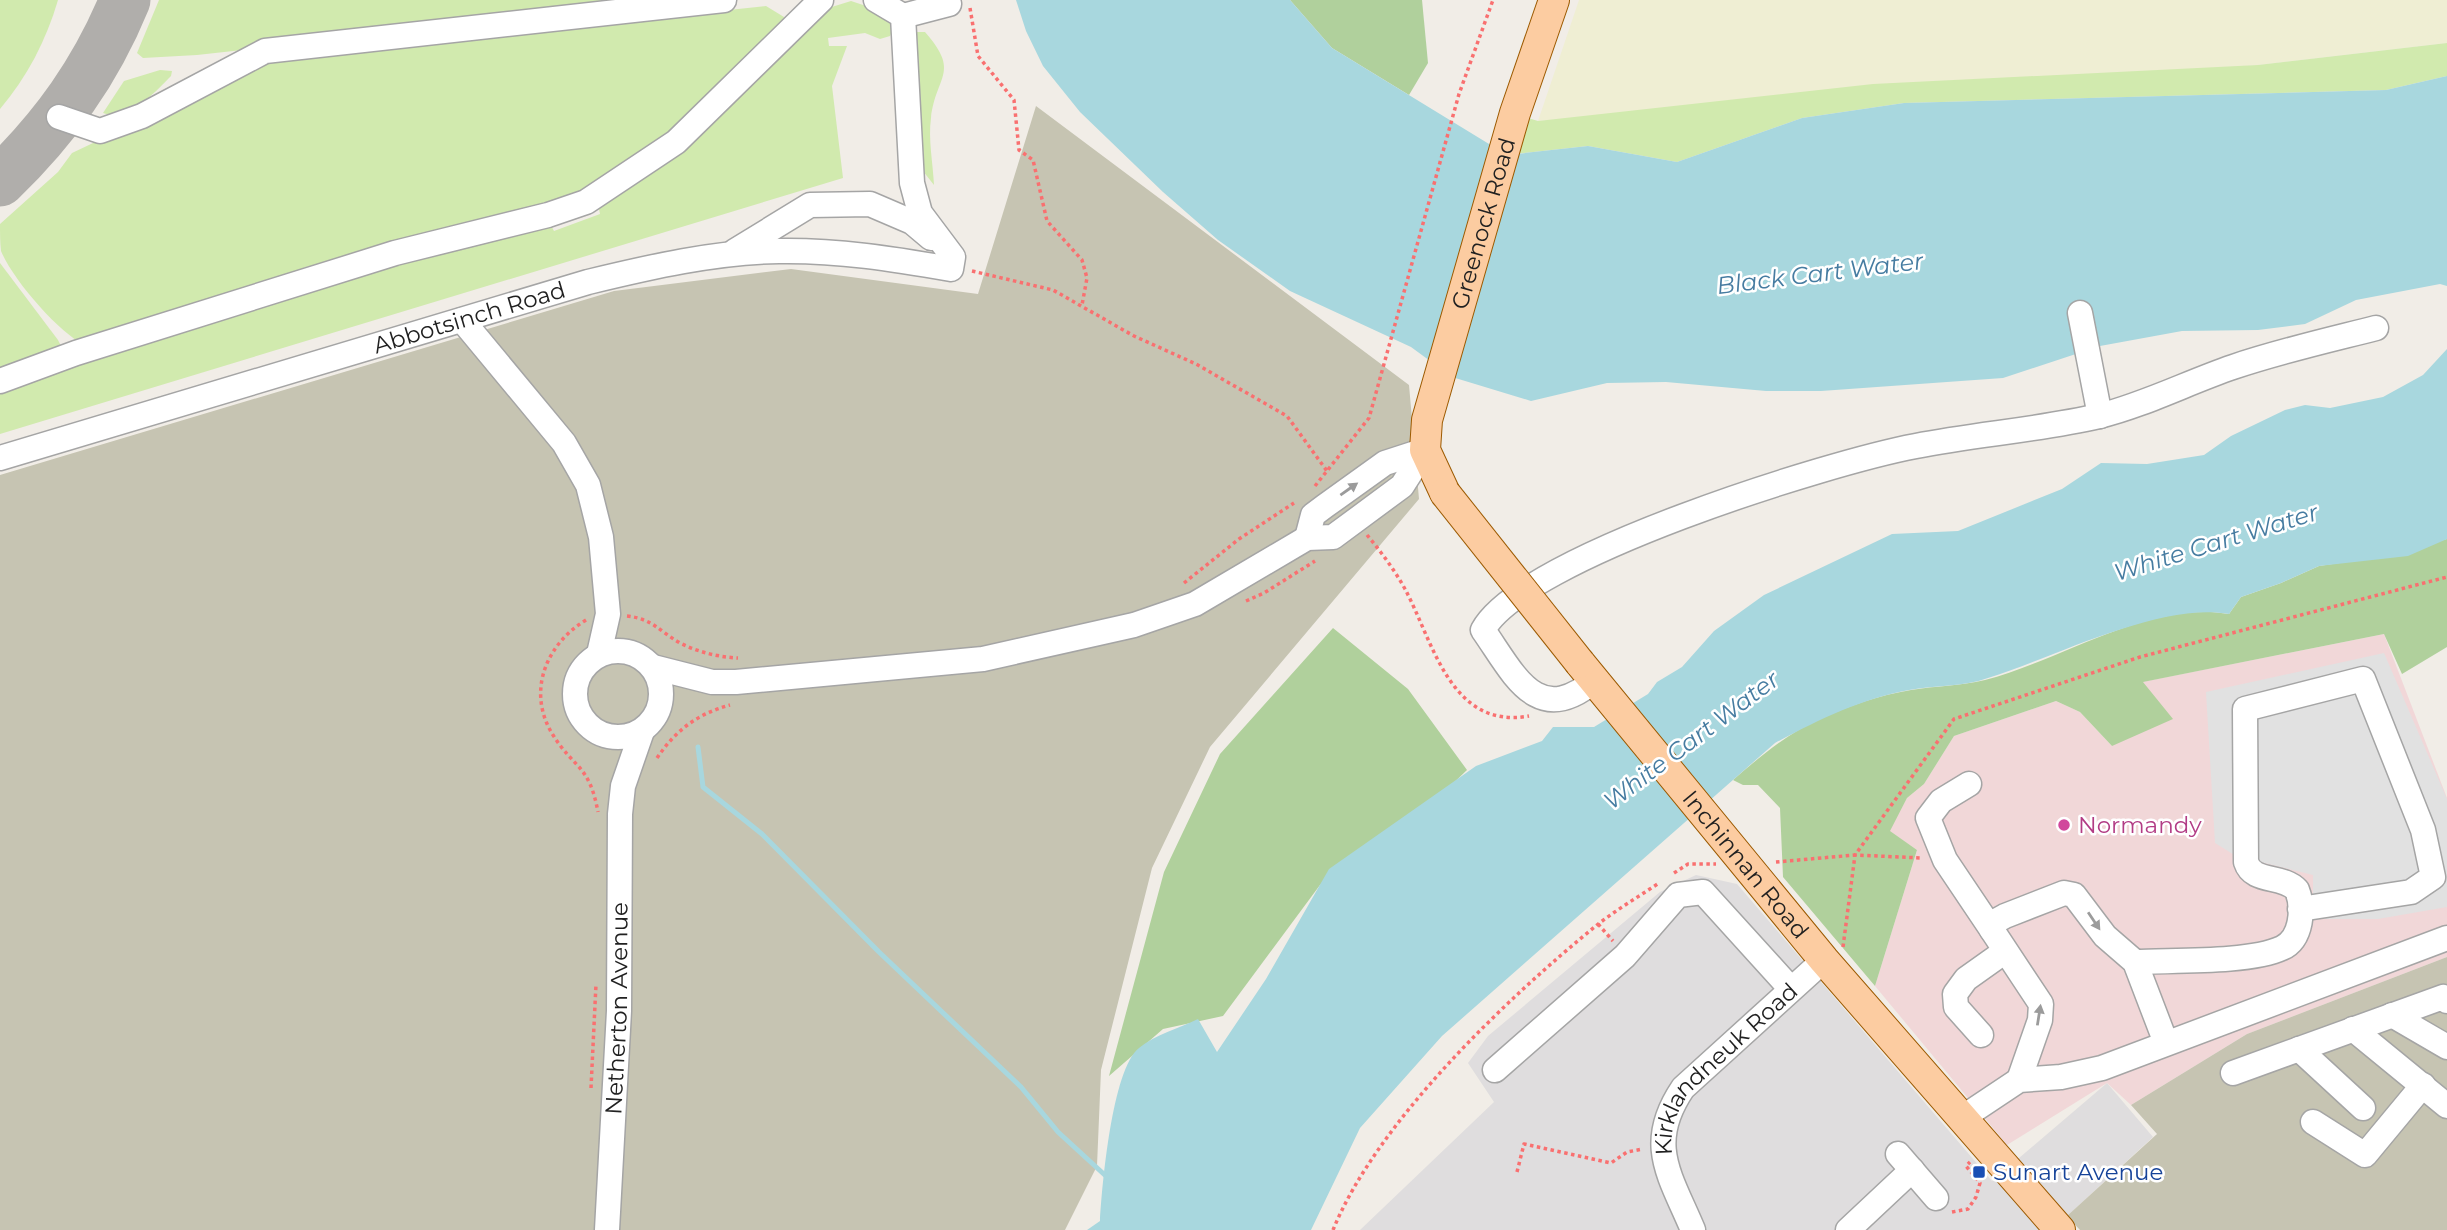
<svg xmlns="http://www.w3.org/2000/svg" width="2447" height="1230" viewBox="0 0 2447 1230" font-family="Montserrat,sans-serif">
<rect width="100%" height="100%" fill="#f1ede7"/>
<!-- residential -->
<path fill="#dfddde" d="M1696,875L1737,884L1992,1181L2107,1083L2153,1137L2052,1230H1360L1494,1102L1468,1063L1488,1036L1660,892Z"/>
<!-- commercial -->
<path fill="#f1d7d8" d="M2384,634L2447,798V957L2247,1034L2131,1105L2107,1083L2007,1145L1875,986L1917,850L1889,831L1907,798L1924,784L1954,736L2056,701L2080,712L2112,746L2142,682Z"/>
<!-- construction -->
<g fill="#c6c4b2">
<path d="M1036,106L1409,385L1419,499L1210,747L1152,868L1101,1070L1097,1166L1065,1230H0V475L614,291L791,269L978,294Z"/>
<path d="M2447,957V1230H2080L2067,1216L2157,1134L2131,1105L2247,1034Z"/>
</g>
<!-- farmland -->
<path fill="#efeed3" d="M1579,0H2447V43L2258,65L1538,121Z"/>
<!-- grass -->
<g fill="#d1eaae">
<path d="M0,0H58C46,41 27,77 0,109Z"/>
<path d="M159,0H704L197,55L143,58L137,53Z"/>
<path d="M851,1C867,6 884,12 894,27L890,36L880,39L865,33L828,38L829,46H847L832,86L843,178L0,434V390L372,267L549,222L554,231L600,214L598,204L822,10Z"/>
<path d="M766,6L784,17L783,31L670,139L592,193L327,264L305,267L298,273L86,346C59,333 13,280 1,251C0,243 0,232 0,224L58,172L72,153L270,59Z"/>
<path d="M917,32H925C961,73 936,75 931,118C928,139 933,163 934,185L919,166L910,38Z"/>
<path d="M2447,43V76L2386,90L1904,103L1802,118L1677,162L1588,146L1515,154L1528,118L1538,121L1873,84L2258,65Z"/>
<path d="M160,70L172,71L171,76C155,92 129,122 103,113L124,81Z"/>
<path d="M0,263L58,340L65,354L0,378Z"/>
</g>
<!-- forest -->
<g fill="#b0d09c">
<path d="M1290,0H1422L1428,63L1409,95L1332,48Z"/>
<path d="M2447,539V647L2402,674L2384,634L2143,682L2173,719L2112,746L2080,712L2056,701L1954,736L1924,784L1907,798L1890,831L1917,850L1875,986L1783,877L1780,808L1758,785H1743L1733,780C1761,756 1786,734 1820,719C1848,706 1880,695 1911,690C1935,686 1960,686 1985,680C2060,661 2149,600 2229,614L2241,597L2281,583L2319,566L2359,560Z"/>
<path d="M1333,628L1408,689L1467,770L1440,796L1320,885L1223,1016L1163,1029L1109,1076L1164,872L1220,754Z"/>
</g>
<!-- parking -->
<path fill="#e1e1e1" d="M2384,653L2447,799V907L2378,919H2313V875L2236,856L2215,843L2206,692Z"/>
<!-- water -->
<g fill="#a8d7de">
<path d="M1016,0H1290L1332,48L1507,155L1588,146L1677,162L1802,118L1904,103L2386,90L2447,76V286L2440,284L2356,300L2305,324L2258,330L2182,331L2100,346L2003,378L1821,391H1766L1666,382L1607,383L1531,401L1452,377L1411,347L1290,291L1218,240L1163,192L1080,112L1043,66L1026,31Z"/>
<path d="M2447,349V539L2408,556L2319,566L2281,583L2241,597L2229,614C2159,602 2056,657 1988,678C1963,687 1935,685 1909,690C1861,699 1818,720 1775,743L1442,1036L1360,1128L1311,1230H1087L1100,1221C1102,1186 1112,1069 1139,1048C1154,1035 1180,1028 1198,1019L1217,1052L1266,979L1329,869L1476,766L1542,741L1553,727H1594L1648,694L1657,682L1682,667L1714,631L1764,595L1892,534L1958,531L2062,489L2101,463L2147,464L2204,455L2231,436L2285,410L2305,405L2330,408L2383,397L2423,375Z"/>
</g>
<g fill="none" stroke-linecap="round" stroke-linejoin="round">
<!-- stream -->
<path stroke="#a8d7de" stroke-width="5" d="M698,747L703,787L762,834L879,952L1021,1087L1058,1132L1107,1177"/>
<!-- taxiway -->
<path stroke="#b0aeab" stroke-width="51" d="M0,181C55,128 96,71 125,0"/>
<defs>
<g id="minor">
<path d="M903,16L949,4L948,0"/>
<path d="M59,117L100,131L142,116L265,51L724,0"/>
<path d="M735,251L810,205L870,204L912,222L931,238"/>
<path d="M2080,313L2100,416"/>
<path d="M462,320L564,443L588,485L601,537L608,614L599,654"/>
<path d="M0,381L76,353L395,253L548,215L586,202L676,142L821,0"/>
<path id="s1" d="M0,458L588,282C650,267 715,252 779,251C837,250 894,259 951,269L953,257L920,213L912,183L903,16L876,0"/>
<path d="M1307,538L1313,515L1325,506L1385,463L1425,450"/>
<circle cx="618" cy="694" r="43"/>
<path d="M653,667L712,682H736L983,659L1134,625L1195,604L1307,538L1333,537L1402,486L1425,450"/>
<path d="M1595,680C1537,729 1514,674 1483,630C1523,557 1830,462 1916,446C1976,434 2039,430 2099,416C2144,405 2189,382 2233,367C2280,351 2329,340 2376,328"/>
<path d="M1969,784L1941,801L1928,818L1945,860L1992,930"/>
<path d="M2135,962C2173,960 2250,963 2282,948C2302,939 2304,908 2297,890C2282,874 2253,884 2246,862L2245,709L2363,679L2423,830L2433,877L2411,892L2300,909"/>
<path d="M2392,1015L2447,1047"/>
<path d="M2353,1029L2447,1106"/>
<path d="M1981,1035L1956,1007L1955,994L1966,979L2004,952"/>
<path d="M2299,1049L2363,1108"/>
<path d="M1495,1070L1625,956L1678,895L1703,892L1791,989"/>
<path d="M2233,1073L2443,997L2447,1001"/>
<path d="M2019,1080L2040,1020L2041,1004L1992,930L1996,921L2005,916L2064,893L2074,895L2105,936L2135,962L2166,1043"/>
<path d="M1962,1118L2019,1080L2061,1077L2102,1068L2447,938"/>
<path d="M2313,1122L2365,1155L2423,1085"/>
<path d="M1898,1154L1936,1198"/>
<path id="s2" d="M607,1230L619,1011L620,814L623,786L642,731"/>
<path id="s3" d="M1693,1230C1670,1175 1645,1144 1683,1088L1824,960"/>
<path d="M1848,1230L1912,1170"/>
</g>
<g id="major">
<path id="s4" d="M1445,493L1425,450L1427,420L1515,113L1554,0"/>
<path id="s5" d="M1580,663L1824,960L2060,1230"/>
</g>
</defs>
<!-- minor casing -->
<use href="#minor" stroke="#a5a5a5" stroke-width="27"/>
<!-- major casing -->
<use href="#major" stroke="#9c5a01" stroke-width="32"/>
<!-- path -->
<g stroke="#f97070" stroke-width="3.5" stroke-dasharray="3.5 3.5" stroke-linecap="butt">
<path d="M970,8L978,56L1014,100L1019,150L1033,160L1047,221L1082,260L1087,278L1082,305"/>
<path d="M972,271L1053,290L1134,336L1196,364L1287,416L1327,471"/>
<path d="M1315,486L1369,418L1459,94L1493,0"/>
<path d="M1367,535C1381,552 1394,569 1405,589C1433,641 1450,730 1529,716"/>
<path d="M1184,583L1239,539L1294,503"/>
<path d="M1246,601L1264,593L1315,561"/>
<path d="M627,616C653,619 659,631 680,643C698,652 718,657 738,658"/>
<path d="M586,620C546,644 526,692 553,735C575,770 589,764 598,812"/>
<path d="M657,758C676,730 697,714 730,705"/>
<path d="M1776,862L1855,855L1954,719L2140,657L2447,577"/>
<path d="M1674,873L1688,864H1716"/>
<path d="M1598,924L1613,941"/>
<path d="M1843,947L1855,855L1922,858"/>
<path d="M591,1088L596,984"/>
<path d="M1517,1172L1524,1144L1611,1163L1627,1152L1643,1149"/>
<path d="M1952,1212L1968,1209L1976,1197L1980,1183L1966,1166L1970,1162"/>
<path d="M1333,1230C1377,1122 1506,999 1597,925C1616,910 1638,897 1659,883"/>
</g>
<!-- minor -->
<use href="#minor" stroke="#fff" stroke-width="24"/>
<!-- major -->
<use href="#major" stroke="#fccca1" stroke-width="30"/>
<defs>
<path id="major-bridge" d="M1445,493L1580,663"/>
</defs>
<!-- major-bridge casing -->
<use href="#major-bridge" stroke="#9c5a01" stroke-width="32" stroke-linecap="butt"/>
<!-- major-bridge -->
<use href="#major-bridge" stroke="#fccca1" stroke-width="30"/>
</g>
<!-- one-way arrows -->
<defs><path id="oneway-solid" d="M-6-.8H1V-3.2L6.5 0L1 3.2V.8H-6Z" transform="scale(1.75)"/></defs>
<g fill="#9b9b9b">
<use href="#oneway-solid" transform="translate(1349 489) rotate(-35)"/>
<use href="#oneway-solid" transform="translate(2094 921) rotate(56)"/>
<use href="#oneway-solid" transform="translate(2039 1015) rotate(-81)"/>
</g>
<!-- markers -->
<circle fill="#d1479c" stroke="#fff" stroke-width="2.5" cx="2064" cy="825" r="7"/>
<rect fill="#1a4fb4" stroke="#fff" stroke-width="2.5" x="1972" y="1165" width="14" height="14" rx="3.5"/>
<g text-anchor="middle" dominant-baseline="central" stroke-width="5" stroke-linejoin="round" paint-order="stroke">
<!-- street labels -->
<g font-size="23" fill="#212121" stroke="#fff">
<text stroke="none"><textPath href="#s4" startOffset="282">Greenock Road</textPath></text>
<text stroke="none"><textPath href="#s1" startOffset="490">Abbotsinch Road</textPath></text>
<text stroke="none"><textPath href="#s5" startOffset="261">Inchinnan Road</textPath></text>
<text stroke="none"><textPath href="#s2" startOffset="222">Netherton Avenue</textPath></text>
<text stroke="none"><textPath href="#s3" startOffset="191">Kirklandneuk Road</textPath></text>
</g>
<!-- hotel labels -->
<g font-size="23" fill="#b23c85" stroke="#fff" text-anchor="start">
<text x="2078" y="825">Normandy</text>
</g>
<!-- transit labels -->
<g font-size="23" fill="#164399" stroke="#fff" text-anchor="start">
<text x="1993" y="1172">Sunart Avenue</text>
</g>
<!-- water labels -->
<g font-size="24" font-style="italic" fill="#467ca1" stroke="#fff">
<text transform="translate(1820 273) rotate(-7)">Black Cart Water</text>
<text transform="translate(2216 542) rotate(-17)">White Cart Water</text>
<text transform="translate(1691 740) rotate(-37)">White Cart Water</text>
</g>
</g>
</svg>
